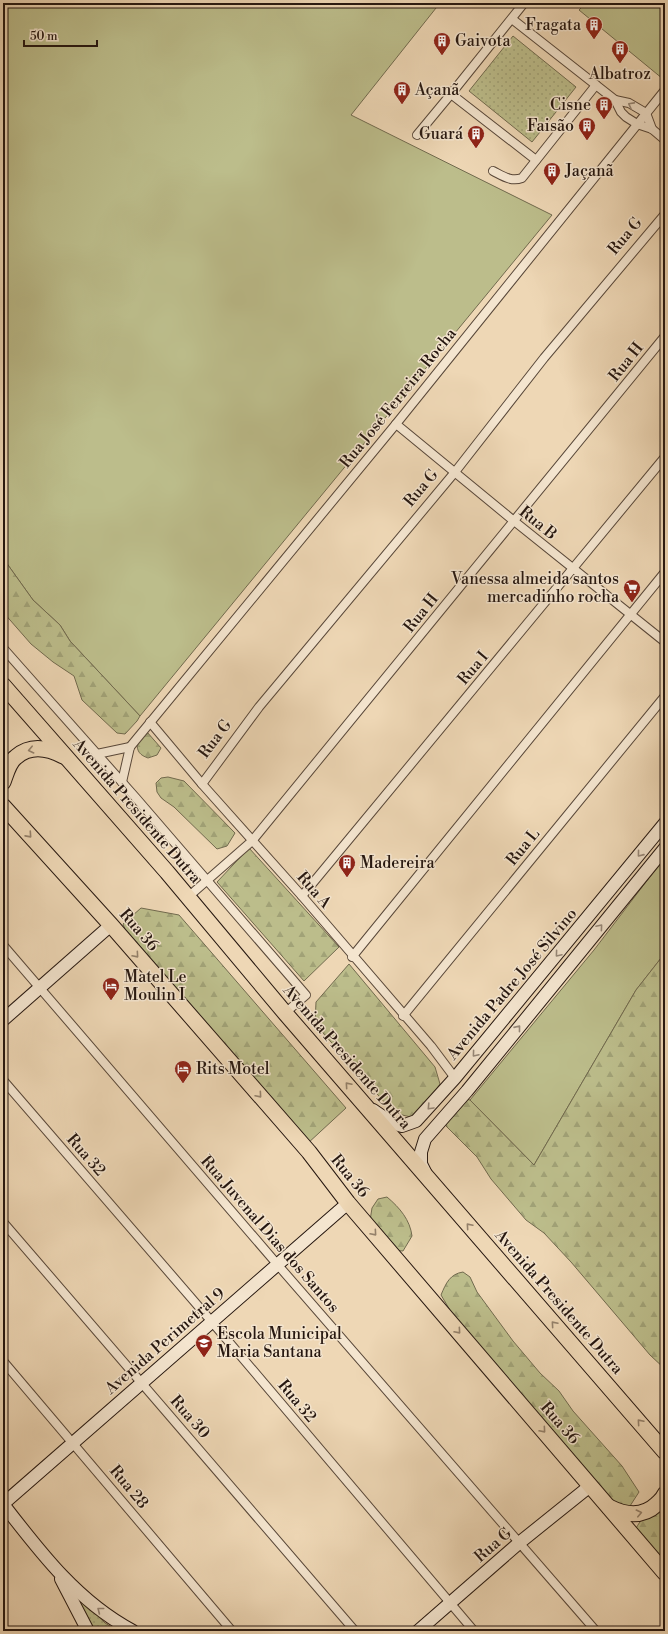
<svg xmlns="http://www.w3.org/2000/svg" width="668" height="1634" viewBox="0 0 668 1634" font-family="'Libre Bodoni',serif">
<defs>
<pattern id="forest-firs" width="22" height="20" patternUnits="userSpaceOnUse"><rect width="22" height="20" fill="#bcbd8b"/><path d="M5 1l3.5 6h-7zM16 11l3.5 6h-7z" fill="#a1a277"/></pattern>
<pattern id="park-dots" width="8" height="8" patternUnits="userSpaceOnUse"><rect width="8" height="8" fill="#bcbd8b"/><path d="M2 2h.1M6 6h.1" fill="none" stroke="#a1a277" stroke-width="1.8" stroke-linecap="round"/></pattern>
</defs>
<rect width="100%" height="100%" fill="#eed7b5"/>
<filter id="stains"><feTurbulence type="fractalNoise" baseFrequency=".005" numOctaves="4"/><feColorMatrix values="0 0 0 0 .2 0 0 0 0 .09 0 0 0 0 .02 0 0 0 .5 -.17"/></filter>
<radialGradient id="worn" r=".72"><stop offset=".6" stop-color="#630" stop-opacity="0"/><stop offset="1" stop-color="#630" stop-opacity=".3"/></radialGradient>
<!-- grass -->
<g fill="#bcbd8b" stroke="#716a4e">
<path d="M3,3H440L351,115L552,215L140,716L70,641L60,625L33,600L3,558Z"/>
<path d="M586,3H665V76L663,79L579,10Z"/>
<path d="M665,857V953L636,990L534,1165L470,1100L594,950Z"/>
</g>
<!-- forest -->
<g fill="url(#forest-firs)" stroke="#716a4e">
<path d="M3,558L33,600L60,625L70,641L140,716L137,721L125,734L117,733L82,700L74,676L53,662L31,644L3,612Z"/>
<path d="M147,732L161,748L157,755L148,758C140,755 137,752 137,743Z"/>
<path d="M168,777L184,781L235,833L227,846L217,849L174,807L161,798L157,792L156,783L161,778Z"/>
<path d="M249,848L339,947L304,981L217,882Z"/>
<path d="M141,908L179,915L346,1108L307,1144L130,942L123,924Z"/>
<path d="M665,953V1369L650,1355L571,1262L544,1233L526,1220L491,1179L477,1157L446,1126V1118L461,1098L470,1100L534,1165L636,990Z"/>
<path d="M349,964L435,1067L440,1084L415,1118L394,1113L315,1024L316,1002Z"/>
<path d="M387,1197C400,1208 410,1220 412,1236L403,1251L392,1250L369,1227L372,1208L378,1199Z"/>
<path d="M463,1272L470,1277L477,1292L513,1341L540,1373L559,1391L573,1411L622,1466L639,1492L630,1506L618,1507L467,1339L441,1295C446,1283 450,1274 463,1272Z"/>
<path d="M661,1511L665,1514V1575L635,1530C642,1517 647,1513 661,1511Z"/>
</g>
<!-- park -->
<g fill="url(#park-dots)" stroke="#716a4e">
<path d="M513,36L576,87L532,142L469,91Z"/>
<path d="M75,1594L105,1623L118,1631H93Z"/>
</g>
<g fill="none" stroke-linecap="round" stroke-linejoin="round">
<defs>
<g id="street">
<path d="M512,19L615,100L621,112L626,117L637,124L652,129L665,140"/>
<path d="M451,94L524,3"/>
<path d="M615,100L629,103L646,113L652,129"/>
<path d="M417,135L451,94L536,160"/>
<path d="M493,171C503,176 511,182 522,178L596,85"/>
<path d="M396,424L514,521L665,642"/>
<path d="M3,648L136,798L306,995L285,1013"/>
<path d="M150,722L202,784L302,896L431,1046L455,1078"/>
<path d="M97,754L130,747"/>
<path d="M122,782L130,747L396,424L665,90"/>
<path d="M202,784L259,707L455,472L544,358L665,214"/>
<path d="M302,896L665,457"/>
<path d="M188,897L252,841L665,336"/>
<path d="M3,945L277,1264L596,1631"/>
<path d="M352,957L665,572"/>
<path d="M403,1016L665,696"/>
<path d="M3,1080L212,1322L474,1631"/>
<path d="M3,1222L355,1631"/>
<path d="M3,1361L232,1631"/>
</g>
<g id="secondary">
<path d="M3,1020L111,925"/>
<path d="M373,1110L392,1123L402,1126L416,1121L455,1078L665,823"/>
<path d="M425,1172L421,1164V1152L425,1139L467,1091L665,848"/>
<path d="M3,1504L348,1203"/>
<path d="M3,1504C40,1552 78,1602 133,1631"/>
<path d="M61,1579L88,1631"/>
<path d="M418,1631L519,1543L590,1486"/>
</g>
<g id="highway">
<path d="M3,685L167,872L285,1013L665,1452"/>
<path d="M3,782C6,774 9,762 16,757C31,744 48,748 63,756"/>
<path d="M3,806L111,925L309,1152L348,1203L665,1573"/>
<path d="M609,1507C625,1515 642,1518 657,1504C660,1501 663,1499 665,1494"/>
</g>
</defs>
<!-- street casing -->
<use href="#street" stroke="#584739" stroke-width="10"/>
<!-- secondary casing -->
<use href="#secondary" stroke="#261710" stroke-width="14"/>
<!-- highway casing -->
<use href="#highway" stroke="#261710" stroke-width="17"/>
<!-- street -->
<use href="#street" stroke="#f4e5cf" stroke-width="8"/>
<!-- secondary -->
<use href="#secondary" stroke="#f4e5cf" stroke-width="12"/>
<!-- highway -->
<use href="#highway" stroke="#eed7b5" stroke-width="15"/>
</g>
<!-- one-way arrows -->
<defs><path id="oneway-chevron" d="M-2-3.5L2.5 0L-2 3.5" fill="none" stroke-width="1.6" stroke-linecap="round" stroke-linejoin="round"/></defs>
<g stroke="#978879">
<use href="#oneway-chevron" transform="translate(631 105) rotate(-152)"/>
<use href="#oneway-chevron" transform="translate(640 854) rotate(129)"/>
<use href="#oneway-chevron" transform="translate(600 927) rotate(-50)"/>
<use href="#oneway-chevron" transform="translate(558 954) rotate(130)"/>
<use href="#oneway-chevron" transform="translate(518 1028) rotate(-51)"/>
<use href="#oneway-chevron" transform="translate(475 1054) rotate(130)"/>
<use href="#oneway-chevron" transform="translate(430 1107) rotate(133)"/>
<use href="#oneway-chevron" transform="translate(100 1610) rotate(-142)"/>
</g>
<g stroke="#94816b">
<use href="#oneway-chevron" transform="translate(31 750) rotate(167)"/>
<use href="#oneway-chevron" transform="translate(29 835) rotate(48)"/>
<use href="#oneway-chevron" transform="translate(136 955) rotate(49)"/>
<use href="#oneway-chevron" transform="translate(348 1085) rotate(-131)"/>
<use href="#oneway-chevron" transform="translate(259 1095) rotate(49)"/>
<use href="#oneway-chevron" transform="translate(469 1226) rotate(-131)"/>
<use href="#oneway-chevron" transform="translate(374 1233) rotate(49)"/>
<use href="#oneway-chevron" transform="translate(554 1324) rotate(-131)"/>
<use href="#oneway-chevron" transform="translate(458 1331) rotate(49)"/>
<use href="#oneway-chevron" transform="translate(640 1422) rotate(-131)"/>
<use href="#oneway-chevron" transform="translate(543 1430) rotate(49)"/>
<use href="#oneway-chevron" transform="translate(639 1513) rotate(-13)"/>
</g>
<!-- icons -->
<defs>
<symbol id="building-pin" viewBox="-11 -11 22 30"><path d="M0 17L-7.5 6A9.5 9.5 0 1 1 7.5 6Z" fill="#8f2418" stroke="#f4e5cf"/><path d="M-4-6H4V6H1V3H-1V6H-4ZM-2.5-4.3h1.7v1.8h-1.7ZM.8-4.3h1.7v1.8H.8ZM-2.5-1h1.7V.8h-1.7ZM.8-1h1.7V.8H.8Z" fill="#fff"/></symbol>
<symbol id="supermarket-pin" viewBox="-11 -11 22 30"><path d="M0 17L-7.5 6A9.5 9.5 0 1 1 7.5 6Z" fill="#8f2418" stroke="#f4e5cf"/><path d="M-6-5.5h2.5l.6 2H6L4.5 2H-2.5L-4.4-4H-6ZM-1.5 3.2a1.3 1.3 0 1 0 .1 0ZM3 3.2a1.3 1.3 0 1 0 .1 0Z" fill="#fff"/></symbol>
<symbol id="hotel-pin" viewBox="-11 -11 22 30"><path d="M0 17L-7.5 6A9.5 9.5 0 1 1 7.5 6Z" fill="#8f2418" stroke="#f4e5cf"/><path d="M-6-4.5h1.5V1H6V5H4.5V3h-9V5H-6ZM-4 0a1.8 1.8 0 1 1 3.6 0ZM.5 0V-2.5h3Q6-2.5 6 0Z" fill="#fff"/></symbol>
<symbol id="school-pin" viewBox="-11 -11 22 30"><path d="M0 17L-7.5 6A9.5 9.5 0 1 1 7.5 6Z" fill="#8f2418" stroke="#f4e5cf"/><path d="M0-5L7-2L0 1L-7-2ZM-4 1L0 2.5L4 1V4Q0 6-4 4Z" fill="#fff"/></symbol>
</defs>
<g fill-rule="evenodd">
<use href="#building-pin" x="584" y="15" width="20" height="27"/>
<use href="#building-pin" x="432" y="31" width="20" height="27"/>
<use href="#building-pin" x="610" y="39" width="20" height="27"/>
<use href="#building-pin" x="392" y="80" width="20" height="27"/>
<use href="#building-pin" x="594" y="95" width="20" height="27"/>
<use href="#building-pin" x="577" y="116" width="20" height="27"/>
<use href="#building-pin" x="466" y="124" width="20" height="27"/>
<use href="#building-pin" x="542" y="161" width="20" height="27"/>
<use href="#supermarket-pin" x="622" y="578" width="20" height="27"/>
<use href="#building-pin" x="337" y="853" width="20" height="27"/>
<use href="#hotel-pin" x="101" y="976" width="20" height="27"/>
<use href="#hotel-pin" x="173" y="1059" width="20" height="27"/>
<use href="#school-pin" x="194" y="1333" width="20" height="27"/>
</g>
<g text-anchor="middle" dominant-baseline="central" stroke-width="3" stroke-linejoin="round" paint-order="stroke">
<!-- poi labels -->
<g font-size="16" fill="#261710" stroke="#f4e5cf" text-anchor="start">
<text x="581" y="25" text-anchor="end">Fragata</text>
<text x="455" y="41">Gaivota</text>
<text x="620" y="74" text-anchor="middle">Albatroz</text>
<text x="415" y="90">Açanã</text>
<text x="591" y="105" text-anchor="end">Cisne</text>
<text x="574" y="126" text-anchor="end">Faisão</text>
<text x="463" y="134" text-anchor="end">Guará</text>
<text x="565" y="171">Jaçanã</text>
<text x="619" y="579" text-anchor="end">Vanessa almeida santos<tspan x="619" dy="18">mercadinho rocha</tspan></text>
<text x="360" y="863">Madereira</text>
<text x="124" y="977">Matel Le<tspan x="124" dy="18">Moulin I</tspan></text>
<text x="196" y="1069">Rits Motel</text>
<text x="217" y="1334">Escola Municipal<tspan x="217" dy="18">Maria Santana</tspan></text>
</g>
<!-- street labels -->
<g font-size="16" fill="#261710" stroke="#f4e5cf">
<text transform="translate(625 236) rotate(-50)">Rua G</text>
<text transform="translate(626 362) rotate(-51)">Rua H</text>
<text transform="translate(398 398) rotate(-51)">Rua José Ferreira Rocha</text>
<text transform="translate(421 488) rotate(-50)">Rua G</text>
<text transform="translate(538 523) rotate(39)">Rua B</text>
<text transform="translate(421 613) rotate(-51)">Rua H</text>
<text transform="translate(473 668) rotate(-50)">Rua I</text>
<text transform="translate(215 739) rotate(-53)">Rua G</text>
<text transform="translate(137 811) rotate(49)">Avenida Presidente Dutra</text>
<text transform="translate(523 847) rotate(-51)">Rua L</text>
<text transform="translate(314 890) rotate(49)">Rua A</text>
<text transform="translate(139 930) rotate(49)">Rua 36</text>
<text transform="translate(512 984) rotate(-50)">Avenida Padre José Silvino</text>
<text transform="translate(347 1057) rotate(49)">Avenida Presidente Dutra</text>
<text transform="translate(86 1155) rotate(49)">Rua 32</text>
<text transform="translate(350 1176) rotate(51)">Rua 36</text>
<text transform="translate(270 1234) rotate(49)">Rua Juvenal Dias dos Santos</text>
<text transform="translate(559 1302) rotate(49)">Avenida Presidente Dutra</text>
<text transform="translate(165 1341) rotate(-41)">Avenida Perimetral 9</text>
<text transform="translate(297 1401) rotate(50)">Rua 32</text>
<text transform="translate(190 1417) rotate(49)">Rua 30</text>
<text transform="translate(560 1423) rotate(49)">Rua 36</text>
<text transform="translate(129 1487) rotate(50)">Rua 28</text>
<text transform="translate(493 1545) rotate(-41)">Rua G</text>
</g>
</g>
<!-- margin -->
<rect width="668" height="1634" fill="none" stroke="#eed7b5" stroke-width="16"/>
<rect x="4" y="4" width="660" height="1626" fill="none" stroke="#261710" stroke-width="2"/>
<rect x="8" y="8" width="652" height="1618" fill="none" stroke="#261710"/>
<!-- scale -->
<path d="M24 40v6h73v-6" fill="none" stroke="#261710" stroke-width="2"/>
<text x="30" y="40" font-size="12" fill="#261710" stroke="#f4e5cf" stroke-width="3" paint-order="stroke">50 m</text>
<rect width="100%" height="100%" filter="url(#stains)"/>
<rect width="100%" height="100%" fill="url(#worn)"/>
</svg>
